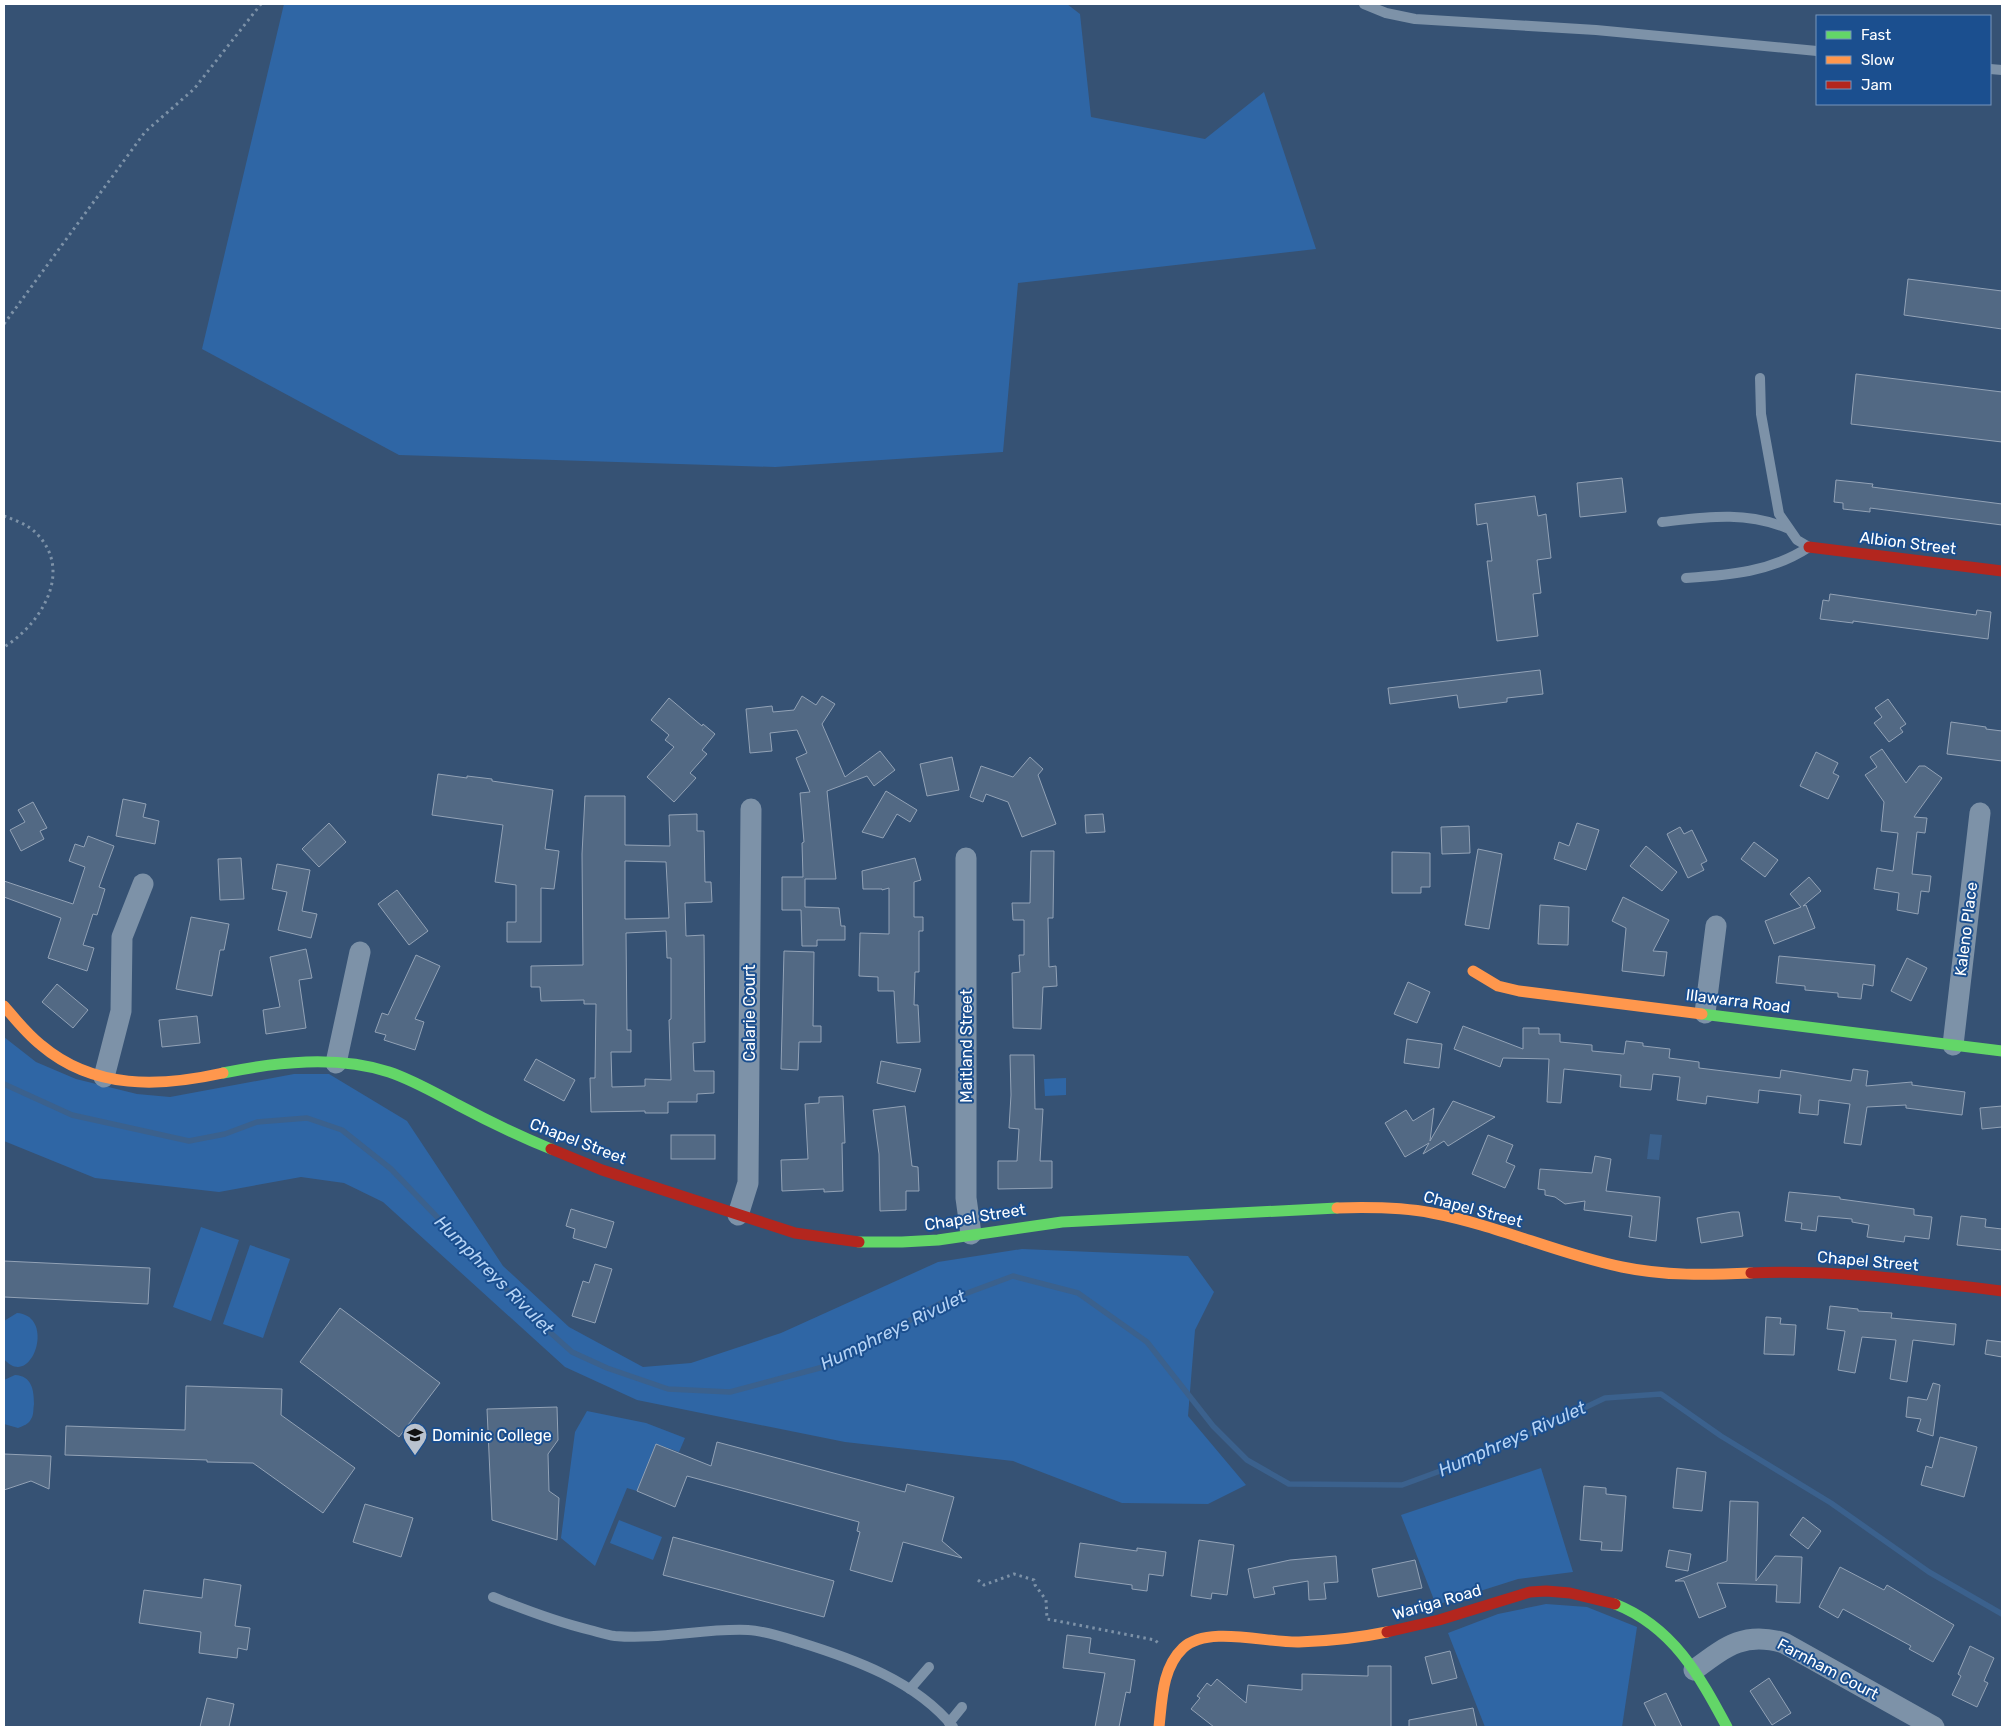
<svg xmlns="http://www.w3.org/2000/svg" width="2006" height="1731" viewBox="0 0 2006 1731" font-family="Rubik,sans-serif">
<rect width="100%" height="100%" fill="#365274"/>
<!-- green -->
<g fill="#2f66a5">
<path d="M284,4H1067L1080,14L1091,117L1205,139L1264,92L1316,249L1018,283L1003,452L775,467L399,455L202,349Z"/>
<path d="M4,1037L36,1062L76,1079L137,1094L170,1097L294,1074H329L407,1121L503,1266L569,1327L643,1367L691,1363L781,1333L938,1262L1022,1249L1188,1256L1214,1292L1195,1330L1188,1416L1246,1485L1208,1504L1122,1503L1013,1461L845,1442L637,1400L565,1367L383,1202L344,1183L301,1177L219,1192L95,1178L4,1141Z"/>
<path d="M1066,1078V1095L1045,1096L1044,1079Z"/>
<path d="M201,1227L239,1240L211,1321L173,1307Z"/>
<path d="M250,1245L290,1259L263,1338L223,1324Z"/>
<path d="M17,1313C57,1316 31,1391 4,1359V1321Z"/>
<path d="M15,1375C32,1376 34,1390 34,1404C33,1409 34,1415 31,1419C29,1424 23,1426 18,1428L4,1424V1380Z"/>
<path d="M587,1411L646,1423L685,1438L679,1452L656,1444L637,1491L627,1488L595,1566L561,1538L575,1432Z"/>
<path d="M1541,1468L1573,1572L1518,1579L1436,1605L1401,1515Z"/>
<path d="M619,1520L662,1537L653,1560L610,1543Z"/>
<path d="M1546,1604L1587,1607L1637,1627L1622,1727H1485L1448,1633L1498,1614Z"/>
</g>
<!-- water -->
<path fill="#3b618d" d="M1650,1134L1662,1135L1659,1160L1647,1159Z"/>
<g fill="none" stroke-linecap="round" stroke-linejoin="round">
<!-- stream -->
<path stroke="#3b618d" stroke-width="5.5" d="M4,1084L72,1115L189,1141L225,1134L257,1122L307,1118L342,1130L391,1169L534,1318L572,1352L607,1368L668,1389L730,1392L827,1366L943,1302L1013,1276L1078,1293L1147,1342L1213,1426L1247,1460L1289,1484L1402,1485L1489,1453L1605,1398L1661,1394L1721,1436L1831,1503L1929,1572L2002,1614"/>
</g>
<!-- building -->
<g fill="#526984" stroke="#92a2b6" fill-rule="evenodd">
<path d="M1908,279L2002,291V329L1904,315Z"/>
<path d="M1856,374L2002,392V442L1851,424Z"/>
<path d="M1622,478L1626,512L1580,517L1577,483Z"/>
<path d="M1836,480L1873,484L1872,487L2002,504V525L1870,508V512L1843,509V503L1834,502Z"/>
<path d="M1535,496L1538,516L1546,514L1551,558L1537,560L1541,593L1533,594L1538,636L1497,641L1487,561H1492L1487,523L1477,525L1475,504Z"/>
<path d="M1830,594L1976,615L1977,610L1991,612L1988,639L1853,621V623L1820,619L1823,600L1829,601Z"/>
<path d="M1540,670L1543,694L1507,698V702L1459,708L1457,695L1390,704L1388,688Z"/>
<path d="M802,696L816,705L822,696L835,704L822,724L845,777L880,751L895,770L874,786L867,776L827,791L836,879H805V907L839,908L841,926H845V940H817V946H802L801,910H782V877H803L802,843L804,842L800,793L810,792L796,758L807,753L797,730L770,733L772,751L750,753L746,709L772,706L773,712L794,710Z"/>
<path d="M669,698L702,726L703,724L715,734L702,750L707,754L690,773L696,778L674,802L647,777L674,747L665,740L669,735L651,720Z"/>
<path d="M1888,699L1906,724L1900,728L1903,732L1889,742L1874,723L1882,717L1875,708Z"/>
<path d="M1951,722L1986,727V729L2002,731V761L1947,754Z"/>
<path d="M1882,749L1906,783L1919,766H1925L1942,778L1914,817L1927,818L1925,833L1917,832L1912,874L1931,876L1929,892L1921,891L1918,914L1897,910L1899,893L1874,889L1877,868L1893,871L1898,833L1881,831L1884,802L1865,775L1877,767L1870,757Z"/>
<path d="M1816,752L1838,763L1833,773L1839,776L1828,799L1800,786Z"/>
<path d="M952,757L959,790L927,796L920,764Z"/>
<path d="M1030,757L1043,769L1038,775L1056,824L1022,837L1008,802L986,794L983,802L970,797L981,766L1013,777Z"/>
<path d="M438,774L467,778V776L492,779V781L553,790L545,849L559,851L554,889L541,888V942H507V922H516V885L495,882L503,825L432,815Z"/>
<path d="M886,791L917,810L910,822L897,814L883,838L862,832Z"/>
<path d="M585,796H625V845L670,846L669,815L697,814V831H704L705,882H711L712,902L685,903L686,936L704,935L705,1042L693,1043L694,1071H714V1093L697,1094V1102H668V1113H645V1111L591,1112L590,1078H595L596,1004H584V1000L541,1001L540,987H531V966L583,965L582,854ZM625,861L666,862L669,918L625,919ZM666,931L667,958H671V1019L669,1020L671,1080L645,1079V1086L612,1087L611,1052H631V1030H627L626,933Z"/>
<path d="M123,799L146,804L143,817L159,821L155,844L116,836Z"/>
<path d="M33,802L47,828L40,831L44,839L21,851L10,830L25,822L18,810Z"/>
<path d="M1103,814L1105,832L1086,833L1085,815Z"/>
<path d="M329,823L346,842L319,867L302,849Z"/>
<path d="M1577,823L1599,830L1586,870L1554,859L1559,842L1569,846Z"/>
<path d="M1469,826L1470,853L1442,854L1441,827Z"/>
<path d="M1680,827L1684,834L1692,830L1707,861L1701,864L1704,870L1688,878L1667,834Z"/>
<path d="M88,836L114,846L99,887L105,889L97,915L93,914L83,945L94,948L87,971L48,958L61,918L4,897V881L73,904L85,867L69,861L75,844L84,847Z"/>
<path d="M1754,842L1778,860L1765,877L1741,859Z"/>
<path d="M1646,846L1677,872L1662,891L1630,866Z"/>
<path d="M1478,849L1502,854L1489,929L1465,925Z"/>
<path d="M1031,851H1054L1053,918H1048L1049,967L1056,966L1057,986L1043,987L1041,1029L1013,1028L1012,973L1020,972L1019,955H1024V920H1013L1012,903H1030Z"/>
<path d="M1392,852L1430,853V887H1421V893H1392Z"/>
<path d="M241,858L244,899L220,900L218,859Z"/>
<path d="M915,858L921,880L914,882V917H923V931H919V972H915L914,1005H918L920,1042L897,1043L894,991H878V977L859,976L860,933L889,934V888L882,890V889H863L862,871Z"/>
<path d="M277,864L310,870L302,911L317,914L311,938L278,930L287,892L272,889Z"/>
<path d="M1809,877L1821,891L1803,906L1806,905L1815,928L1774,944L1765,921L1801,907L1790,894Z"/>
<path d="M397,890L428,931L409,945L378,904Z"/>
<path d="M1623,897L1669,920L1653,951L1667,952L1664,976L1622,971L1626,928L1612,921Z"/>
<path d="M1540,905L1569,907L1568,945L1538,944Z"/>
<path d="M191,917L229,924L224,950H220L212,996L176,989Z"/>
<path d="M306,949L312,978L299,980L306,1028L266,1034L263,1010L280,1007L270,957Z"/>
<path d="M784,951L814,952L813,1026H821V1042H799L798,1070L781,1069Z"/>
<path d="M416,955L440,966L415,1019L424,1022L415,1050L384,1040L386,1035L375,1032L382,1013L388,1015Z"/>
<path d="M1779,956L1875,965L1873,986L1863,984L1861,999L1838,997V993L1805,990V986L1776,983Z"/>
<path d="M1907,958L1927,968L1911,1001L1891,991Z"/>
<path d="M1408,982L1430,992L1417,1023L1394,1014Z"/>
<path d="M57,984L88,1010L73,1028L42,1002Z"/>
<path d="M197,1016L200,1043L162,1047L159,1020Z"/>
<path d="M1463,1026L1523,1049V1028H1539V1034H1560V1042L1592,1045V1051L1624,1054L1626,1041L1643,1043V1046L1670,1049L1669,1058L1699,1062V1068L1780,1078L1781,1070L1851,1081L1853,1069L1868,1071L1866,1086L1912,1082V1085L1965,1092L1962,1115L1906,1108V1105L1867,1107L1861,1145L1844,1143L1850,1104L1819,1100L1818,1115L1799,1113L1801,1095L1759,1090L1758,1103L1707,1096L1706,1104L1677,1100L1680,1077L1653,1074L1651,1090L1620,1087L1621,1075L1564,1069L1561,1103L1547,1102L1549,1059L1503,1058L1500,1067L1454,1049Z"/>
<path d="M1407,1039L1442,1044L1439,1068L1404,1063Z"/>
<path d="M1010,1055H1034L1035,1109H1043L1040,1161H1052V1188L998,1189V1161H1017L1019,1129L1009,1128L1011,1095Z"/>
<path d="M536,1059L575,1080L564,1101L524,1080Z"/>
<path d="M881,1061L921,1069L915,1092L877,1083Z"/>
<path d="M843,1096L845,1143H842L843,1191L824,1192V1189L782,1191L781,1160L808,1159L805,1104L819,1103V1097Z"/>
<path d="M1453,1101L1495,1117L1448,1146L1444,1141L1423,1154L1429,1143L1405,1157L1385,1123L1406,1110L1413,1121L1434,1108L1430,1141Z"/>
<path d="M905,1106L912,1166L918,1167L919,1191H906V1210L880,1211L879,1154L873,1110Z"/>
<path d="M2002,1106V1127L1982,1129L1980,1108Z"/>
<rect x="671" y="1135" width="44" height="24"/>
<path d="M1488,1135L1513,1145L1506,1162L1515,1166L1505,1188L1472,1174Z"/>
<path d="M1595,1156L1611,1159L1606,1191L1660,1197L1656,1241L1629,1237L1632,1216L1584,1210L1585,1201L1565,1204L1555,1197L1545,1195V1190L1538,1189L1540,1169L1592,1173Z"/>
<path d="M1789,1192L1840,1197V1199L1914,1209V1215L1932,1217L1929,1239L1905,1236L1904,1242L1867,1237L1869,1225L1852,1222V1219L1818,1216L1816,1231L1801,1229L1802,1223L1785,1221Z"/>
<path d="M571,1209L614,1222L606,1248L573,1238L575,1229L566,1226Z"/>
<path d="M1732,1212H1739L1743,1236L1701,1243L1697,1218Z"/>
<path d="M1961,1216L1986,1219L1985,1227L2002,1229V1250L1957,1245Z"/>
<path d="M4,1261L150,1268L148,1304L4,1297Z"/>
<path d="M595,1264L612,1269L595,1323L572,1316L583,1281L589,1283Z"/>
<path d="M1830,1306L1858,1309V1311L1892,1313L1891,1318L1956,1324L1954,1345L1913,1340L1907,1382L1890,1379L1896,1340L1862,1337L1855,1373L1838,1370L1845,1331L1827,1329Z"/>
<path d="M340,1308L440,1383L399,1437L300,1362Z"/>
<path d="M1766,1317L1781,1318L1780,1324L1796,1325L1794,1355L1764,1354Z"/>
<path d="M1987,1340L2002,1342V1357L1985,1354Z"/>
<path d="M1933,1383L1940,1385L1933,1436L1917,1431L1921,1419L1906,1417L1908,1397L1927,1400Z"/>
<path d="M186,1386L282,1389L281,1415L355,1468L323,1513L253,1463L207,1462V1460L65,1455L66,1426L185,1430Z"/>
<path d="M557,1407L558,1440L548,1454L549,1491L559,1498L557,1540L492,1520L487,1409Z"/>
<path d="M1940,1437L1977,1447L1964,1497L1921,1485L1926,1466L1932,1468Z"/>
<path d="M717,1442L905,1492L907,1484L954,1497L942,1541L962,1558L903,1542L892,1582L850,1570L860,1532L857,1531L859,1522L687,1476L675,1507L637,1491L656,1444L711,1466Z"/>
<path d="M4,1454L51,1456L49,1489L31,1481L4,1490Z"/>
<path d="M1677,1468L1706,1472L1702,1511L1673,1508Z"/>
<path d="M1584,1486L1606,1488V1494L1626,1496L1622,1551L1601,1550L1602,1542L1580,1540Z"/>
<path d="M1730,1501L1758,1502L1756,1581L1775,1556L1802,1557L1800,1603L1776,1602L1777,1585L1717,1583L1726,1607L1699,1618L1684,1581H1675L1727,1561Z"/>
<path d="M365,1504L413,1518L401,1557L353,1542Z"/>
<path d="M1803,1517L1821,1531L1808,1549L1790,1535Z"/>
<path d="M673,1537L834,1581L824,1617L663,1575Z"/>
<path d="M1199,1540L1234,1545L1227,1595L1212,1593L1211,1599L1191,1596Z"/>
<path d="M1080,1543L1137,1551V1548L1166,1552L1163,1576L1149,1574L1147,1591L1132,1589V1585L1075,1577Z"/>
<path d="M1669,1550L1691,1554L1688,1571L1666,1567Z"/>
<path d="M1336,1556L1338,1582L1324,1583L1326,1599L1309,1600L1308,1581L1273,1587L1275,1594L1254,1598L1248,1569L1290,1560Z"/>
<path d="M1415,1560L1422,1588L1378,1597L1372,1569Z"/>
<path d="M1840,1567L1884,1590L1887,1585L1954,1625L1933,1662L1909,1649L1911,1646L1843,1609L1838,1618L1819,1607Z"/>
<path d="M204,1579L241,1585L235,1626L250,1628L247,1650L238,1648L237,1658L199,1653L201,1632L139,1623L144,1590L202,1598Z"/>
<path d="M1067,1635L1091,1638L1089,1653L1135,1660L1130,1693L1126,1692L1119,1727H1095L1105,1673L1063,1668Z"/>
<path d="M1970,1646L1994,1658L1984,1681L1988,1683L1977,1707L1952,1695L1961,1676L1958,1674Z"/>
<path d="M1450,1651L1457,1678L1432,1684L1425,1657Z"/>
<path d="M1368,1666H1391V1727H1214L1191,1709L1200,1698L1197,1696L1207,1683L1211,1686L1217,1679L1246,1703L1248,1685L1302,1690V1674L1368,1676Z"/>
<path d="M1769,1678L1791,1713L1772,1725L1750,1691Z"/>
<path d="M1666,1693L1682,1727H1656L1644,1703Z"/>
<path d="M207,1698L234,1704L229,1727H200Z"/>
<path d="M1473,1708L1477,1727H1409V1720Z"/>
</g>
<g fill="none" stroke-linecap="round" stroke-linejoin="round">
<!-- path -->
<g stroke="#7d92a8" stroke-width="3" stroke-dasharray="2.5 4" stroke-linecap="butt">
<path d="M4,324L145,132L194,89L261,4"/>
<path d="M4,516C15,520 29,525 37,534C74,572 40,625 4,647"/>
<path d="M978,1580L984,1585L1014,1574L1034,1580L1035,1585L1046,1600L1047,1619L1155,1640L1159,1644"/>
</g>
<!-- lane -->
<g stroke="#7d92a8" stroke-width="10">
<path d="M1364,4L1386,13L1415,19L1596,30L1817,51"/>
<path d="M1990,69L2002,70"/>
<path d="M1662,522C1707,517 1744,511 1787,528"/>
<path d="M1686,578C1730,575 1771,572 1809,547L1797,540L1779,514L1761,414L1760,378"/>
<path d="M493,1597C525,1610 556,1622 590,1630C598,1632 607,1635 615,1636C660,1640 704,1628 748,1630C765,1631 783,1637 799,1642C854,1659 916,1681 953,1727"/>
<path d="M910,1689L929,1667"/>
<path d="M949,1723L962,1707"/>
</g>
<!-- street -->
<g stroke="#7d92a8" stroke-width="21">
<path d="M966,858V1198L971,1234"/>
<path d="M1705,1013L1716,926"/>
<path d="M1953,1045L1980,813"/>
<path d="M336,1063L360,952"/>
<path d="M104,1077L121,1011L122,937L143,884"/>
<path d="M738,1215L748,1183L751,809"/>
<path d="M1694,1670C1725,1647 1744,1631 1784,1643L1934,1727"/>
</g>
<!-- fast -->
<g stroke="#63d668" stroke-width="11">
<path d="M1702,1014L2002,1051"/>
<path d="M223,1073C277,1062 336,1055 389,1072C413,1080 435,1093 458,1105C488,1121 519,1136 551,1149"/>
<path d="M859,1242H902L938,1240L1062,1222L1337,1208"/>
<path d="M1615,1604C1673,1627 1699,1675 1727,1727"/>
</g>
<!-- slow -->
<g stroke="#ff974d" stroke-width="11">
<path d="M1473,971L1498,986L1519,991L1702,1014"/>
<path d="M4,1006C16,1020 27,1034 41,1045C94,1090 160,1087 223,1073"/>
<path d="M1337,1208C1369,1207 1401,1207 1432,1213C1497,1225 1558,1254 1622,1267C1665,1276 1708,1275 1751,1273"/>
<path d="M1159,1727C1162,1700 1162,1668 1183,1648C1208,1625 1266,1643 1299,1642C1328,1641 1358,1638 1387,1632"/>
</g>
<!-- jam -->
<g stroke="#b3261e" stroke-width="11">
<path d="M1809,547L2002,571"/>
<path d="M551,1149L602,1170L795,1233L859,1242"/>
<path d="M1751,1273C1836,1269 1919,1281 2002,1291"/>
<path d="M1387,1632L1439,1620L1530,1592L1546,1591L1570,1593L1615,1604"/>
</g>
</g>
<!-- icons -->
<defs>
<symbol id="school-pin" viewBox="-11 -11 22 30"><path d="M0 17L-7.5 6A9.5 9.5 0 1 1 7.5 6Z" fill="#b9c2ce" stroke="#1b4f8f"/><path d="M0-5L7-2L0 1L-7-2ZM-4 1L0 2.5L4 1V4Q0 6-4 4Z" fill="#111"/></symbol>
</defs>
<g fill-rule="evenodd">
<use href="#school-pin" x="401" y="1421" width="28" height="38"/>
</g>
<g text-anchor="middle" dominant-baseline="central" stroke-width="4" stroke-linejoin="round" paint-order="stroke">
<!-- street labels -->
<g font-size="16" fill="#fff" stroke="#1b4f8f">
<text transform="translate(1908 543) rotate(7)">Albion Street</text>
<text transform="translate(1966 929) rotate(-83)">Kaleno Place</text>
<text transform="translate(1738 1001) rotate(7)">Illawarra Road</text>
<text transform="translate(749 1013) rotate(-90)">Calarie Court</text>
<text transform="translate(966 1046) rotate(-90)">Maitland Street</text>
<text transform="translate(578 1141) rotate(21)">Chapel Street</text>
<text transform="translate(1473 1209) rotate(15)">Chapel Street</text>
<text transform="translate(975 1217) rotate(-9)">Chapel Street</text>
<text transform="translate(1868 1261) rotate(5)">Chapel Street</text>
<text transform="translate(1437 1602) rotate(-16)">Wariga Road</text>
<text transform="translate(1828 1669) rotate(28)">Farnham Court</text>
</g>
<!-- poi labels -->
<g font-size="16" fill="#fff" stroke="#1b4f8f" text-anchor="start">
<text x="432" y="1435">Dominic College</text>
</g>
<!-- water labels -->
<g font-size="18" font-style="italic" fill="#b5d3f5" stroke="#1b4f8f">
<text transform="translate(494 1275) rotate(45)">Humphreys Rivulet</text>
<text transform="translate(893 1330) rotate(-26)">Humphreys Rivulet</text>
<text transform="translate(1512 1439) rotate(-24)">Humphreys Rivulet</text>
</g>
</g>
<!-- border -->
<rect width="2006" height="1731" fill="none" stroke="#ffffff" stroke-width="10"/>
<!-- legend -->
<rect x="1816" y="15" width="175" height="90" fill="#1b4f8f" stroke="#7695bc"/>
<rect x="1826" y="31" width="25" height="8" fill="#63d668" stroke="#7695bc"/>
<text x="1861" y="40" font-size="15" fill="#ffffff">Fast</text>
<rect x="1826" y="56" width="25" height="8" fill="#ff974d" stroke="#7695bc"/>
<text x="1861" y="65" font-size="15" fill="#ffffff">Slow</text>
<rect x="1826" y="81" width="25" height="8" fill="#b3261e" stroke="#7695bc"/>
<text x="1861" y="90" font-size="15" fill="#ffffff">Jam</text>
</svg>
